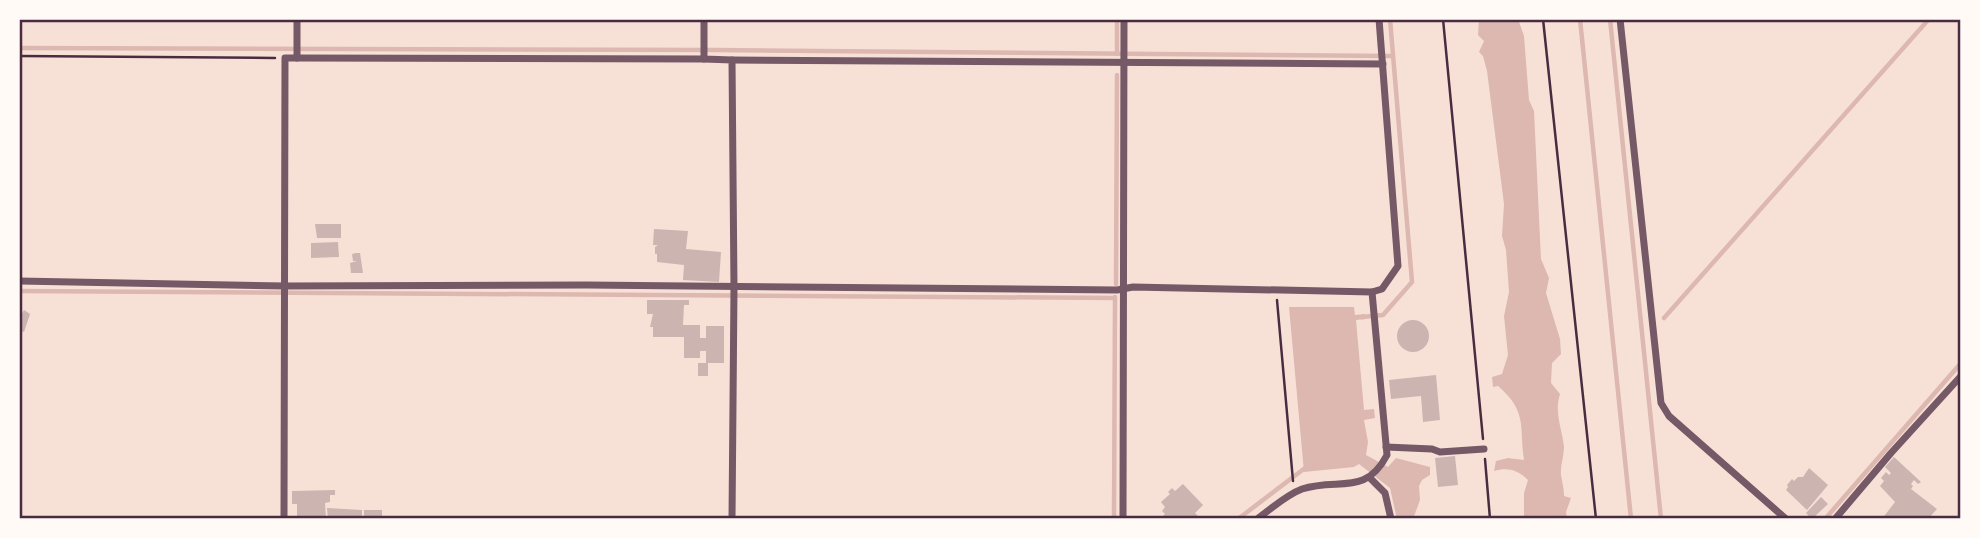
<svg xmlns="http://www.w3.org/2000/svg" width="1980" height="538" viewBox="0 0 1980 538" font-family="Overpass,sans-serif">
<rect width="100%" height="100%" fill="#f7e1d7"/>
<!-- water -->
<g fill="#dcb8b0">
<path d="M1479,19H1518L1524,36L1529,100L1534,111L1541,259L1549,278L1546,293L1560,339L1561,354L1552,363L1551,383L1560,394C1554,413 1562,428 1564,447C1564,456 1560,466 1561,475C1562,482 1564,488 1564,496L1571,498L1566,512L1567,519H1524V493L1528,480C1518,470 1508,467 1494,471L1496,461L1508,458L1524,460C1519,426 1528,412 1498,386L1493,387L1492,377L1502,374L1508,355L1504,316L1509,292L1506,250L1502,236L1504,204L1487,71L1483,56L1479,52L1484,41L1478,35Z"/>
<path d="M1289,307H1354L1355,315L1365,314L1366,319L1356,320L1364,410L1374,409L1375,418L1364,420L1368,442L1366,455L1388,467L1396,458L1430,467V475L1422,480L1419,486L1420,500L1413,519H1397L1390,488L1359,464L1354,467L1304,472Z"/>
</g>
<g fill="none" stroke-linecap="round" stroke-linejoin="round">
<!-- stream -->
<g stroke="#dcb8b0" stroke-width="4.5">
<path d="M1580,19L1631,519"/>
<path d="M1610,19L1661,519"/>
<path d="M19,48L717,50L1393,56"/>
<path d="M1117,54V19"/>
<path d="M1116,284L1117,75"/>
<path d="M19,291L1115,298"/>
<path d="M1362,317L1383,315L1412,282L1390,19"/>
<path d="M1664,318L1929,19"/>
<path d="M1114,519L1115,297"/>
<path d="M1238,519L1309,465"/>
<path d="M1825,519L1961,363"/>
</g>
</g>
<!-- building -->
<g fill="#ccb4b1">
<path d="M315,224H341V238H317Z"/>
<path d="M654,229L688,231L686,249L721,252L719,282L683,280L684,265L657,262V254H655V247L658,245H653Z"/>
<path d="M338,242L339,257L311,258V243Z"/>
<path d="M356,253H360L363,273H351L350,263L357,261H353L352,254Z"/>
<path d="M647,300H689V305H684L683,325H700V338H706V326H724V363H706V351H700V358H684V337H653V327H650L653,314H647Z"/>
<path d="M24,310L30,314L24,332L19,330V319Z"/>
<circle cx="1413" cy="336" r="16"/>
<rect x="698" y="363" width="10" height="13"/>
<path d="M1436,375L1440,420L1423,422L1421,396L1391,399L1389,380Z"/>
<path d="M1455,456L1458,485L1438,487L1435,458Z"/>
<path d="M1894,457L1921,482L1918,484L1914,480L1911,484L1913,486L1911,489L1937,509L1928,519H1882L1895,502L1880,486L1884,481L1881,478L1886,472L1889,475L1891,473L1885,467Z"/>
<path d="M1809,468L1828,485L1807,510L1786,490L1788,487L1787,485L1792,479L1794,481L1798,477H1803Z"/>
<path d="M1183,484L1203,505L1195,513L1200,518L1160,519L1165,514L1162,511L1165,507L1161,502L1170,494L1168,492L1172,488L1175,491Z"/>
<path d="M335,490V495H330V502L325,503L326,519H297V504H292V491Z"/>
<path d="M1821,497L1828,504L1812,519L1806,513Z"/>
<path d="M327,508L362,510V519H328Z"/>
<rect x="364" y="510" width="18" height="9"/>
</g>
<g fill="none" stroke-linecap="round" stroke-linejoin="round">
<!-- path -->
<g stroke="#4a2c40" stroke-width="2.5">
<path d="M1443,19L1483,439"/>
<path d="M1543,19L1596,519"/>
<path d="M19,56L275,58"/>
<path d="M1277,300L1293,481"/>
<path d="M1485,459L1490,519"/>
</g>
<!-- minor -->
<g stroke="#755966" stroke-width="7">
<path d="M704,19V59L732,60L734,288L732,519"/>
<path d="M1620,19L1661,403L1669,416L1786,519"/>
<path d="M297,58L704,59"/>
<path d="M732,60L1383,64"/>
<path d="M19,281L285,286L587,285L1117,290L1133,287L1372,292L1387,455C1365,497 1338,477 1302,489C1286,495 1271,509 1257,519"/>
<path d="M1372,292L1382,289L1398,266L1379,19"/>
<path d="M1386,447L1432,449L1440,452L1484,449"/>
<path d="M1370,478L1385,493L1391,519"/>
<path d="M284,519L285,58H297V19"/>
<path d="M1123,519L1124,19"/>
<path d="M1835,519L1891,453L1961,376"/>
</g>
</g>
<!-- border -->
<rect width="1980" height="538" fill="none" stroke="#fffaf5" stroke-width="42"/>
<rect x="21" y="21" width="1938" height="496" fill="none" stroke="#4a2c40" stroke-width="2.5"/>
</svg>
